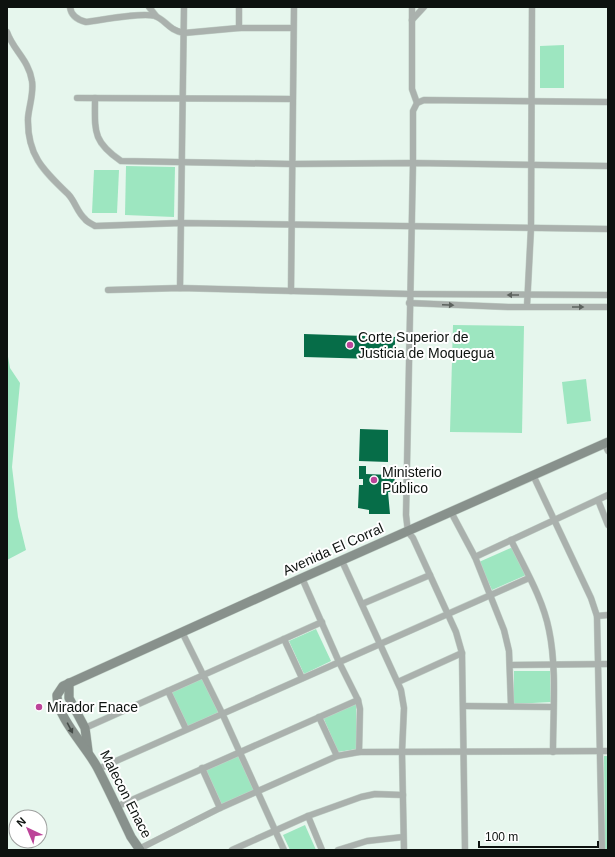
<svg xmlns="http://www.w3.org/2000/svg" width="615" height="857" viewBox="0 0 615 857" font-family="Helvetica,sans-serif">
<rect width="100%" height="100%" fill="#e6f6ed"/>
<!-- green -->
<g fill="#9de6c0">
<path d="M564,45V88H540V46Z"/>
<path d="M126,166L175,167L174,217L125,215Z"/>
<path d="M94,170H119L117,213H92Z"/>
<path d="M453,325L524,326L522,433L450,432Z"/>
<path d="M7,351L10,368L20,383L12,467L18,517L26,550L7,560Z"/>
<path d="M586,379L591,421L567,424L562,382Z"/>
<path d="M513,547L526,575L492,590L479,562Z"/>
<path d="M316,629L331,661L304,674L289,641Z"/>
<path d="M514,671H550L551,702L514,704Z"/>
<path d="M203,678L219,712L187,727L171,692Z"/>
<path d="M356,702L357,749L338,752L323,717Z"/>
<path d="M238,755L255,790L222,805L206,770Z"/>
<path d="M604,756H608V850H605Z"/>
<path d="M305,825L316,850H290L283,835Z"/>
</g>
<!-- building -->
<g fill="#066d48">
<path d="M304,334L395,337V344L392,351L385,357L375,359L304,357Z"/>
<path d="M360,429L388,430V462L359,461Z"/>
<path d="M359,466H366V474L391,475L395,480V492H388L390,514H369V510L358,508L359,485H363V479H359Z"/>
</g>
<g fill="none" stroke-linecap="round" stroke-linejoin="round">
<defs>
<g id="street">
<path d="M70,7C71,16 78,20 86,22C102,20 142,12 155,16C166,20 168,30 184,33L239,28H293"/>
<path d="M149,7L156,16"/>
<path d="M412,7V89L417,103"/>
<path d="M412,20L424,7"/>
<path d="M239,28V7"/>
<path d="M7,32C13,50 29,60 32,81C34,93 29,106 28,118C27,155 43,170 68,194C75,201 77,212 85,219C87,222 92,224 95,226L181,223L608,229"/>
<path d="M77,98L292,99"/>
<path d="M95,98C95,131 92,141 121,161L291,164L413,163L608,166"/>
<path d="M180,288L184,7"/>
<path d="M108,290L180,288L410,294L608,295"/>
<path d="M291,291L294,7"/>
<path d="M409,303L508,307H608"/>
<path d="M527,306L531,228L532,7"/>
<path d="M604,443L608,451"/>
<path d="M533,475L591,598L597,616L602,850"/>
<path d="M598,500L608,525"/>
<path d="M451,512L475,557L504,630L509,651L511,706"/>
<path d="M511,540C525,569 543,599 549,630C557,668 553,713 553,752"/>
<path d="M475,557L608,495"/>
<path d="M342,561L401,690L404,708L402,752L404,850"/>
<path d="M302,578L339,662L358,700L360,709L359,752"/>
<path d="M362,604L430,575"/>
<path d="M597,616L608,615"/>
<path d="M182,632L222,713L284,850"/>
<path d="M284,639L302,678"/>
<path d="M510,665L608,664"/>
<path d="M398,682L462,653"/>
<path d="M168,691L186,729"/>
<path d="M464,706L553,707"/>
<path d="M319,717L337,756"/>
<path d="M85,728L322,622"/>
<path d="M202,768L220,808"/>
<path d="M98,769L529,578"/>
<path d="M116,807L358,700"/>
<path d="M308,816L322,850"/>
<path d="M139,849L220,808L337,756L359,752L608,751"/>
<path d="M232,850L308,816L361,797L375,794L403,795"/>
<path d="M338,850L367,841L403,837"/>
<path d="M465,850L462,653L456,632L413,538L408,532L406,515L413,163V111L417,103L424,100L608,102"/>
</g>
<g id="secondary">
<path d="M69,683V698L85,728L88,751"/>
<path d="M140,850L131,837C120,814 109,790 97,767C87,748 56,716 57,695L63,686L302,578L608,442"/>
</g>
</defs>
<!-- street casing -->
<use href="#street" stroke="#c3d2c9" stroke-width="7"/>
<!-- secondary casing -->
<use href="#secondary" stroke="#c3d2c9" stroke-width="10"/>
<!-- street -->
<use href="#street" stroke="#aab1ad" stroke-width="6"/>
<!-- secondary -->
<use href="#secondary" stroke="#88918c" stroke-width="9"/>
</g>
<!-- one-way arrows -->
<defs><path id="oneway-solid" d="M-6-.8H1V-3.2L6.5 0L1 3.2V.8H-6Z"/></defs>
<g fill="#5c625e">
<use href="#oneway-solid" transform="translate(513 295) rotate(-180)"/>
<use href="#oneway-solid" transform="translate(448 305) rotate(2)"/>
<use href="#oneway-solid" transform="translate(578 307)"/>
</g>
<use fill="#444b47" href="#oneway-solid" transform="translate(70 728) rotate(62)"/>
<!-- markers -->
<g fill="#bc4499" stroke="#fff" stroke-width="1.5">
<circle cx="350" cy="345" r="4"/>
<circle cx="374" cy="480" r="4"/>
<circle cx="39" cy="707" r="4"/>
</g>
<g text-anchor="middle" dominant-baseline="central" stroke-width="4" stroke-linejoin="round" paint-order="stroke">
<!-- poi labels -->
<g font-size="14" fill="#0d120f" stroke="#fff" text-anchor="start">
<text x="358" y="337">Corte Superior de<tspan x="358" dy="16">Justicia de Moquegua</tspan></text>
<text x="382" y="472">Ministerio<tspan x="382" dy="16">Público</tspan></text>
<text x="47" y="707">Mirador Enace</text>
</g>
<!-- street labels -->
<g font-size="14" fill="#0d120f" stroke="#fff">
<text transform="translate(333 549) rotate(-24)">Avenida El Corral</text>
<text transform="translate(126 794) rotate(63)">Malecon Enace</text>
</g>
</g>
<!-- border -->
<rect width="615" height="857" fill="none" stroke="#0d120f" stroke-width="16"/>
<!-- north arrow -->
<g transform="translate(28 829) rotate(316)"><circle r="19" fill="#ffffff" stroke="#9ea09f"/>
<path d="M0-3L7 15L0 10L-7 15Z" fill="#bc4499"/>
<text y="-6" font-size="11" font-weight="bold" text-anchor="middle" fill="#0d120f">N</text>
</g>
<!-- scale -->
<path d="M479 841v6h119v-6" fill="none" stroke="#0d120f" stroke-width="2"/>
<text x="485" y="841" font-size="12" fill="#0d120f" stroke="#ffffff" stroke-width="3" paint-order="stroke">100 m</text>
</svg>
